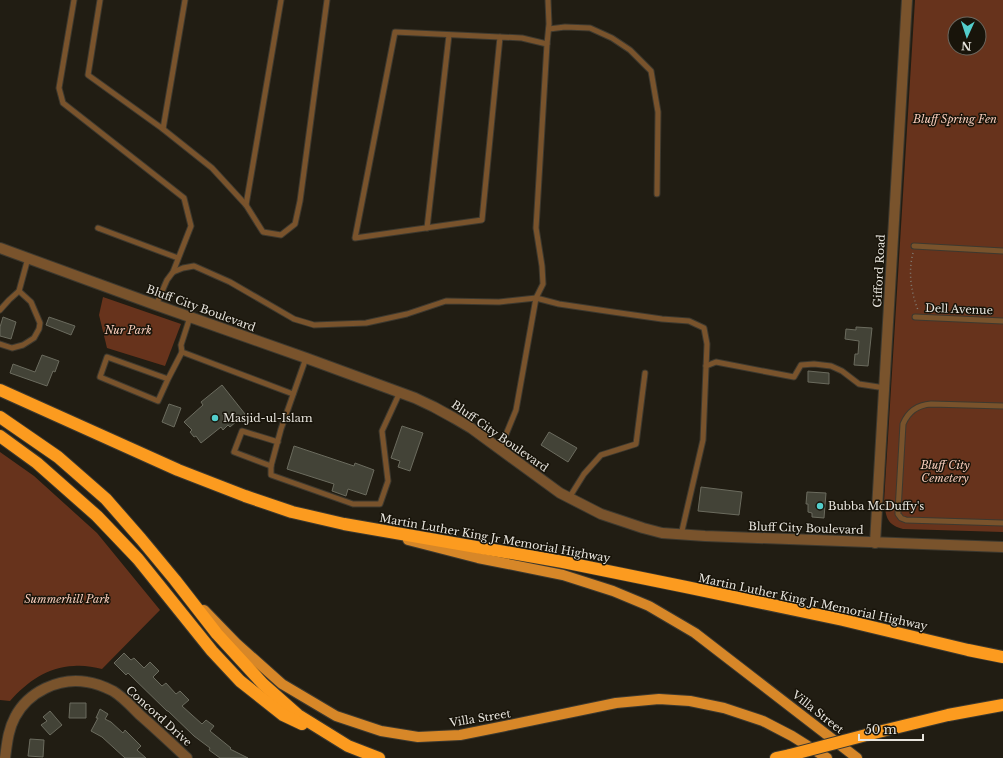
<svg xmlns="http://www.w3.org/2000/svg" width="1003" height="758" viewBox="0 0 1003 758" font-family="'Libre Baskerville',serif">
<rect width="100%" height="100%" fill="#211d13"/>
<!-- green -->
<g fill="#67331c" fill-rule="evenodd">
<path d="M915,0H1003V532L903,529C887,525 886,517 884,502ZM955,24H979V48H955Z"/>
<path d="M103,297L181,324L165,366L107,348L99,315Z"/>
<path d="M0,452L34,476L97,533L160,610L102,669C93,667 83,665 74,666C47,667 27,682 10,701L0,700Z"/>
</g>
<!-- building -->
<g fill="#434337" stroke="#6b6b5e">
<path d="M3,317L16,322L11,339L0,336V327Z"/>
<path d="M49,317L75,326L71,335L46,325Z"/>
<path d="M856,327L872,328L868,366L854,365L855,354H858L859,341L845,339L846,329L856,330Z"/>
<path d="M42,355L59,361L55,372L53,371L47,386L10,373L13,364L35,372Z"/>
<path d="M808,371L829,373V384L808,382Z"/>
<path d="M222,385L245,414L230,427L228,425L223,430L221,427L201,443L196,436L194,437L190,432L192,430L184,422L203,405L201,402Z"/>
<path d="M169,404L181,408L174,427L162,422Z"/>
<path d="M402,426L423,433L410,471L398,467L400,461L391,458Z"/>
<path d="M549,432L577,448L568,462L541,445Z"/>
<path d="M294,446L354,466L355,463L374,470L366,495L348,489L346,496L332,491L334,484L287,469Z"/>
<path d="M701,487L742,492L739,515L698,511Z"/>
<path d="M807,492L826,493L824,518L812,517V513L808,512V504H806Z"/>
<path d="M124,653L131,660L134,658L144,668L150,662L159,671L153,677L162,686L166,683L176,694L180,691L189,700L182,706L202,724L206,720L214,726L210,731L231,748L230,749L248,758H220L209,750L210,748L194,736L168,711H167L128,673L126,675L114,663Z"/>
<path d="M70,703H86V718H69Z"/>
<path d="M100,709L108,714L105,719L111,722L123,733L125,730L141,746L137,750L146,758H125L102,737L91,731L98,718H96Z"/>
<path d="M50,711L62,725L50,735L41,725L47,721L43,717Z"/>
<path d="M30,739L44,740L43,757L28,756Z"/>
</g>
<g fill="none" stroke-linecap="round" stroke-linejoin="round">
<defs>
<g id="service">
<path d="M74,0L59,88L63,103L184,198L191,226L173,272"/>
<path d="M100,0L88,75L163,129L185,0"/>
<path d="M549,29L565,27L590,28L612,38L630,50L651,71L658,112L657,194"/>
<path d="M500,37L482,220L355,238L395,32L522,38L547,44"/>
<path d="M163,129L212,168L246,205L263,232L281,235L295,224L300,201L327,0"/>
<path d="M246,205L281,0"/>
<path d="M98,228L178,258"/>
<path d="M427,228L449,35"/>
<path d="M914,246L1003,251"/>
<path d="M156,305L167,280L173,272L183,268L194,266L230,282L294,319L314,325L366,323L407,314L446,301L499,302L536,298L559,304L613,312L662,319L689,321L704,328L707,344L703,440L681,535"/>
<path d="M0,310L9,300L19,291L28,258"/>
<path d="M190,317L181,345L182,352L293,394"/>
<path d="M915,317L1003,321"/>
<path d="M0,344L12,348L23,345L34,338L39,329L40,323L31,302L19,291"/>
<path d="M706,366L716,362L794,377L801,365L814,364L831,366L842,371L859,384L885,388"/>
<path d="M168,379L158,401L100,377L107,357L168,379L182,352"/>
<path d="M1003,406L931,404C917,405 908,412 903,424L898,511V514L901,518L906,520L1003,523"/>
<path d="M278,442L242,431L234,452L271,466L281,429L306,358"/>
<path d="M500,449L516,410L536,298L543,284L542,266L536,228L547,44L549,24L548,0"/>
<path d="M271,466V475L353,504H380L388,481L382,431L400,392"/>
<path d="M569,498L584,474L601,455L636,444L645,373"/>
</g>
<path id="minor" d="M5,758C7,744 8,730 15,717C28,692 59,677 87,682C95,683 105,687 113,691C123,697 132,707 140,715C156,729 172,744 187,758"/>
<g id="tertiary">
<path d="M0,248L156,305L306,358L415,398L434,407L454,418L471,428L560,493L601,514L643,528L662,533L705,536L1003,547"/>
<path d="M875,543L907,0"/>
</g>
<g id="primary">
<path d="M408,540L478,558L563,575L613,591L649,606L695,633L857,758"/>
<path d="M204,610L236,643L282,684L336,716L381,731L418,737L460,735L505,726L616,703L659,699L690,701L724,708L763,721L792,736L827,758"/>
</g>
<g id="motorway">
<path d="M0,390L178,470L245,496L292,512L344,524L563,562L686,587L843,620L968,650L1003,657"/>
<path d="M0,417L58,457L106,499L141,539L175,580L217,634L263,684L298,715L348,746L379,758"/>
<path d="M0,436L37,463L97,516L138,559L212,651L240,681L283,715L302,724"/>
<path d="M870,734L948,715L1003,705"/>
<path d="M776,758L790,755"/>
</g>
</defs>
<!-- service casing -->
<use href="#service" stroke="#3d392f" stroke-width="7"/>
<!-- minor casing -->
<use href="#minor" stroke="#3d392f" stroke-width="12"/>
<!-- tertiary casing -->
<use href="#tertiary" stroke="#3d392f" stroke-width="12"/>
<!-- primary casing -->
<use href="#primary" stroke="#3d392f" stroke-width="12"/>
<!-- motorway casing -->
<use href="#motorway" stroke="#3d392f" stroke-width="14"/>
<!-- path -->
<path stroke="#827e76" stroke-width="1.5" stroke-dasharray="1 3" stroke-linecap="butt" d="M913,253C908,272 911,292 918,310"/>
<!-- service -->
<use href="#service" stroke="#79532c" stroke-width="5"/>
<!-- minor -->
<use href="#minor" stroke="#79532c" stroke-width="10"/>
<!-- tertiary -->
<use href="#tertiary" stroke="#79532c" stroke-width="10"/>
<!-- primary -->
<use href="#primary" stroke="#d78728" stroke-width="10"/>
<!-- motorway -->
<use href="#motorway" stroke="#fc9b1f" stroke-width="12"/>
<defs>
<path id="motorway-bridge" d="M790,755L870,734"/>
</defs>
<!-- motorway-bridge casing -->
<use href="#motorway-bridge" stroke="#3d392f" stroke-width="14" stroke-linecap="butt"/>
<!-- motorway-bridge -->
<use href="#motorway-bridge" stroke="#fc9b1f" stroke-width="12"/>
</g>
<!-- markers -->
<g fill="#53cdcb" stroke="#18140a" stroke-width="1.5">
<circle cx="215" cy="418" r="4"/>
<circle cx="820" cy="506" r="4"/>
</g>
<g text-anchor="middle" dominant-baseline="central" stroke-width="3" stroke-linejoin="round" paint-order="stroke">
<!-- park labels -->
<g font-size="11" font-style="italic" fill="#f5cab9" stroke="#18140a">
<text x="955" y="119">Bluff Spring Fen</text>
<text x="128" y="330">Nur Park</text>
<text x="945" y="465">Bluff City<tspan x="945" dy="13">Cemetery</tspan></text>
<text x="67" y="599">Summerhill Park</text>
</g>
<!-- street labels -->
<g font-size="11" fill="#e7e4dd" stroke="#18140a">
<text transform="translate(879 271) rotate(-87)">Gifford Road</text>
<text transform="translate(201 308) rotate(20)">Bluff City Boulevard</text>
<text transform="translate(959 309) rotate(2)">Dell Avenue</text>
<text transform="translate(500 436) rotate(35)">Bluff City Boulevard</text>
<text transform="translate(806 528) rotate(2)">Bluff City Boulevard</text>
<text transform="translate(495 538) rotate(10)">Martin Luther King Jr Memorial Highway</text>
<text transform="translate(813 602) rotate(12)">Martin Luther King Jr Memorial Highway</text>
<text transform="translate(818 712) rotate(38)">Villa Street</text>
<text transform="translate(159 716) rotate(42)">Concord Drive</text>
<text transform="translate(480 718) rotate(-9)">Villa Street</text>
</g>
<!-- poi labels -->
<g font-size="11" fill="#e7e4dd" stroke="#18140a" text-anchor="start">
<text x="223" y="418">Masjid-ul-Islam</text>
<text x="828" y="506">Bubba McDuffy's</text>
</g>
</g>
<!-- north arrow -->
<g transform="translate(967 36) rotate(183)"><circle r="19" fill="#18140a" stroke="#6b675e"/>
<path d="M0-3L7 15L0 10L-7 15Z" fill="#53cdcb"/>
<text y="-6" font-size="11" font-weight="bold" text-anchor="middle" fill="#e7e4dd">N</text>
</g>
<!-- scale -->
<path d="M859 734v6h64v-6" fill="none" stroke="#e7e4dd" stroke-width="2"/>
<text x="865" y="734" font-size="12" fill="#e7e4dd" stroke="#18140a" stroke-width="3" paint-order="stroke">50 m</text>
</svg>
